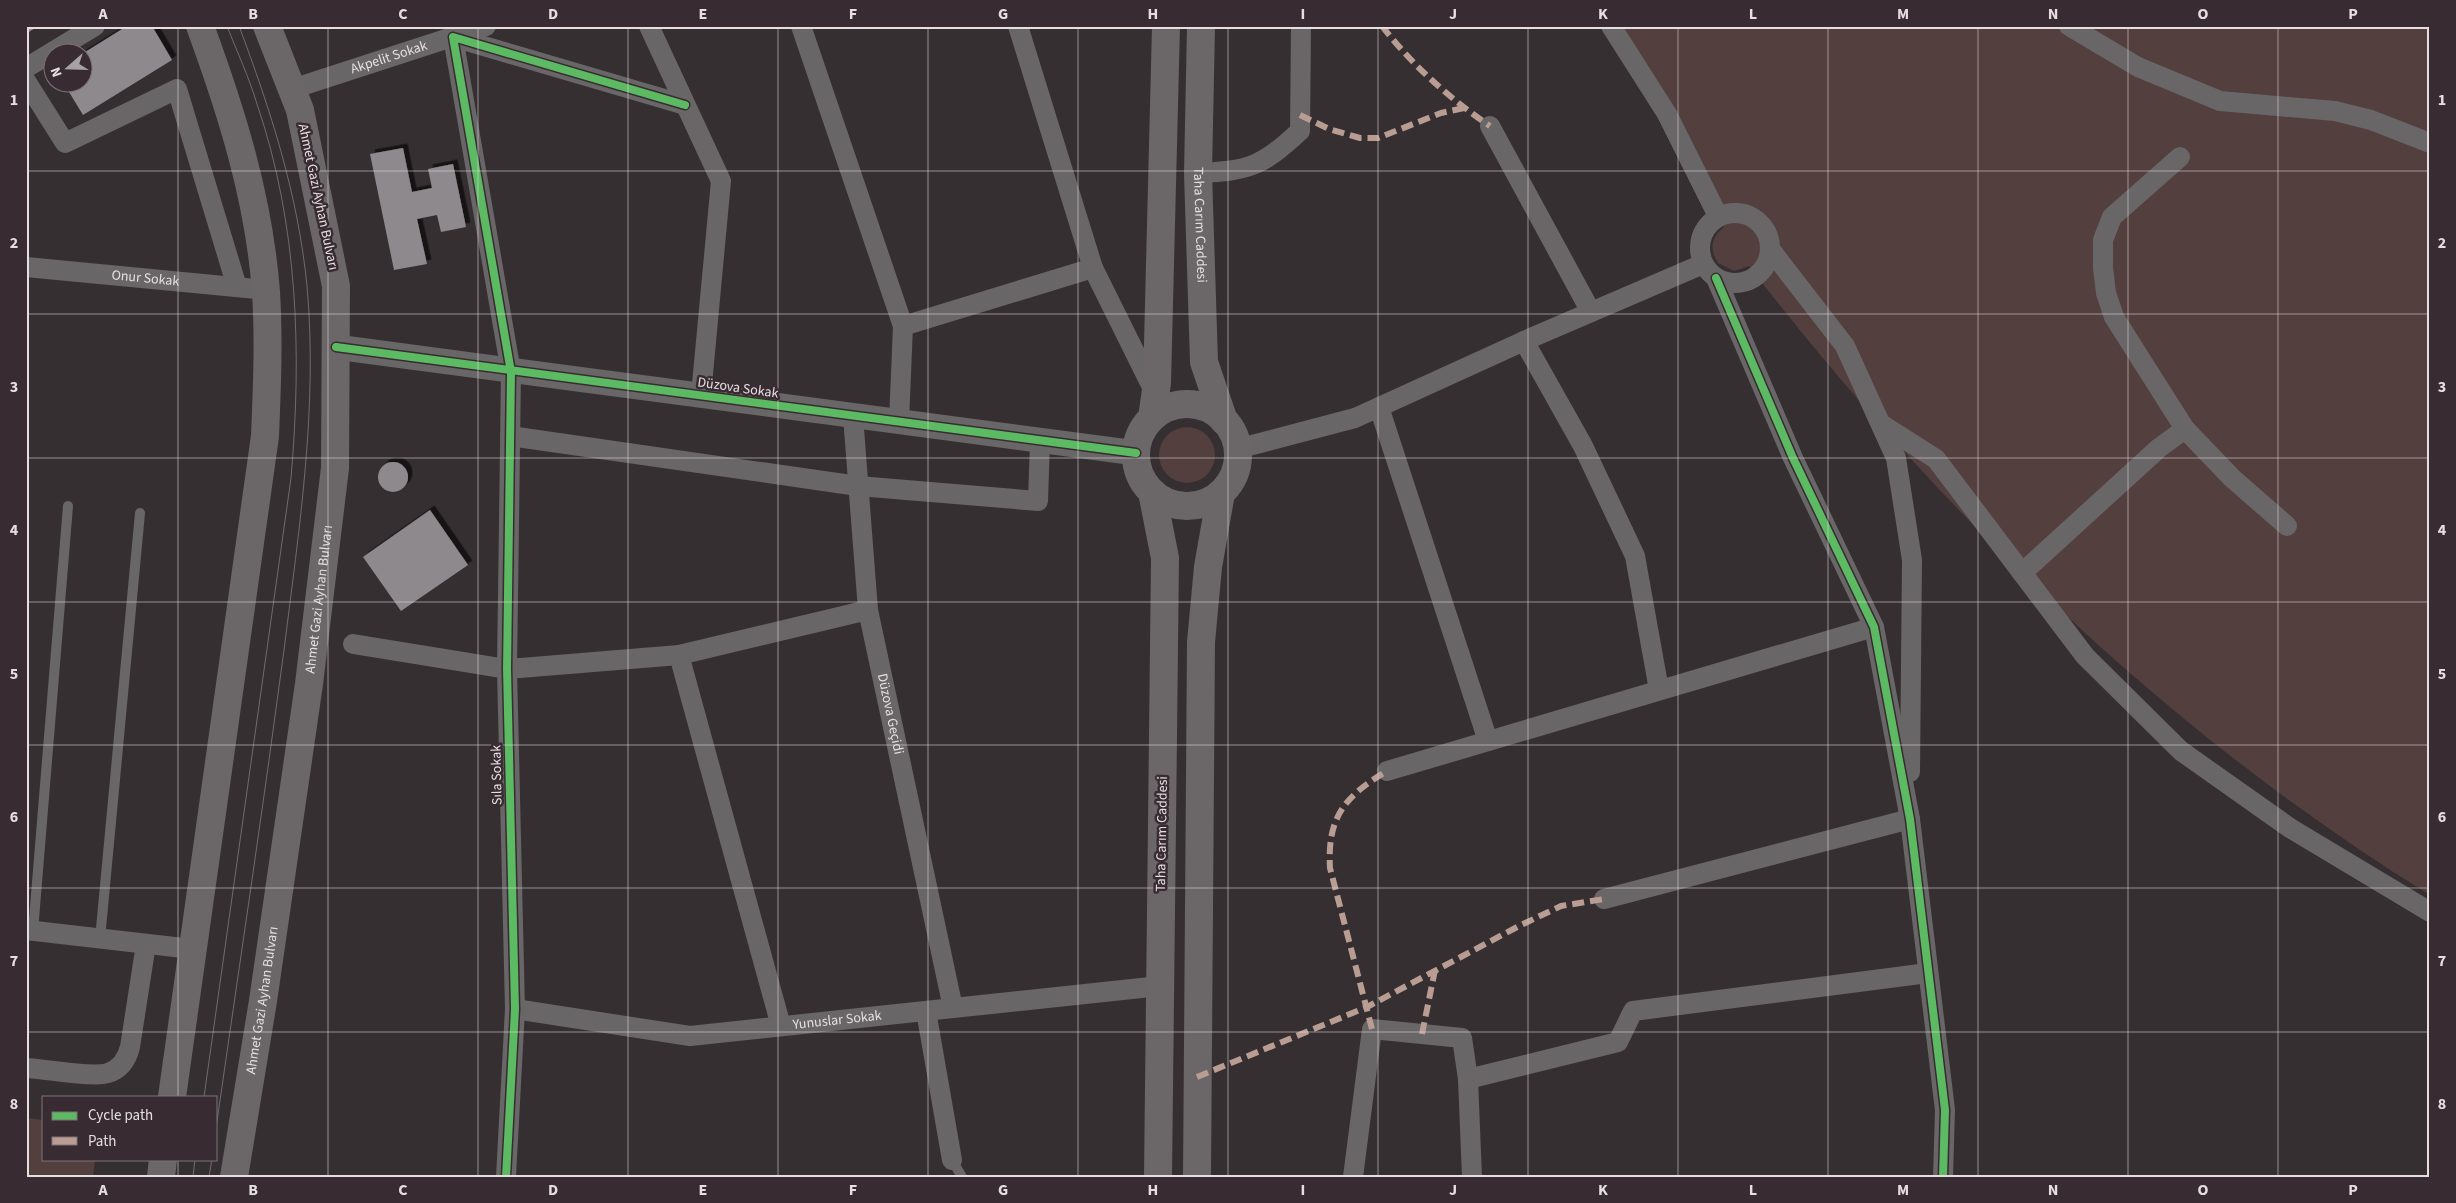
<svg xmlns="http://www.w3.org/2000/svg" width="2456" height="1203" viewBox="0 0 2456 1203" font-family="'Source Sans 3',sans-serif">
<defs>
<filter id="shadow"><feDropShadow dx="4.5" dy="-4.5" stdDeviation="0" flood-color="#0009"/></filter>
</defs>
<rect width="100%" height="100%" fill="#352f32"/>
<!-- green -->
<g fill="#533f3d">
<path d="M1612,26H2430V895C2166,732 1938,511 1749,266L1734,271L1718,263C1709,249 1711,237 1724,227Z"/>
<circle cx="1187" cy="455" r="28"/>
<path d="M26,1118L44,1120V1159H95L93,1177H26Z"/>
</g>
<!-- building -->
<g fill="#8e898d" filter="url(#shadow)">
<path d="M26,26H38L26,34Z"/>
<path d="M127,26H152L172,60L83,115L63,82H82V54Z"/>
<path d="M403,148L412,192L432,188L428,169L453,164L466,227L441,232L437,215L417,219L427,264L394,270L370,154Z"/>
<circle cx="393" cy="477" r="15"/>
<path d="M430,510L468,565L401,611L363,557Z"/>
</g>
<g fill="none" stroke-linecap="round" stroke-linejoin="round">
<!-- path -->
<path stroke="#656364" stroke-width="3" stroke-dasharray="1 4" stroke-linecap="butt" d="M134,1177V1176"/>
<!-- service -->
<g stroke="#696667" stroke-width="10">
<path d="M33,931L68,506"/>
<path d="M100,939L140,513"/>
<path d="M952,1160L962,1177"/>
</g>
<!-- minor -->
<g stroke="#696667" stroke-width="20">
<path d="M649,26L721,181L701,395"/>
<path d="M801,26L903,326L899,422"/>
<path d="M1018,26L1093,268L1156,395"/>
<path d="M1611,26L1667,114L1718,216"/>
<path d="M2069,26L2138,67L2220,101L2335,111L2371,120L2430,143"/>
<path d="M26,68L95,26"/>
<path d="M26,81L65,143L177,89L237,287"/>
<path id="s1" d="M292,89L486,26"/>
<path d="M1490,126L1591,312"/>
<path d="M2180,157L2112,217L2103,240V268L2106,293L2114,317L2185,429"/>
<path d="M1198,173C1250,171 1262,166 1300,131L1301,26"/>
<circle cx="1735" cy="248" r="35"/>
<path d="M1770,249L1845,346L1896,458L1912,560L1910,772"/>
<path id="s2" d="M26,267L266,290"/>
<path d="M1716,278L1793,458L1874,627L1910,819L1945,1110L1943,1177"/>
<path d="M903,326L1093,268"/>
<path d="M1524,341L1583,446L1635,556L1659,690"/>
<path d="M1379,407L1488,741"/>
<path id="s3" d="M853,416L868,610L953,1008"/>
<path d="M1881,424L1936,459L2085,656L2181,751L2290,828L2430,912"/>
<path d="M510,436L858,486L1038,501L1040,441"/>
<path d="M1237,449L1355,418L1524,341L1703,264"/>
<path d="M2022,573L2159,448L2185,429L2232,478L2287,526"/>
<path d="M353,644L507,669L679,655L868,610"/>
<path d="M679,655L781,1026"/>
<path d="M1387,771L1874,627"/>
<path d="M1604,899L1910,819"/>
<path d="M26,930L192,949"/>
<path id="s4" d="M515,1009L690,1036L1160,986"/>
<path d="M926,1011L952,1160"/>
<path d="M26,1068C46,1069 92,1078 108,1073C121,1069 127,1059 130,1047L146,944"/>
<path d="M1468,1079L1618,1042L1633,1011L1928,973"/>
<path d="M506,1177L515,1009L507,669L511,372L453,37L685,105"/>
<path d="M1353,1177L1372,1029L1462,1038L1468,1079L1472,1177"/>
</g>
<!-- tertiary -->
<path stroke="#696667" stroke-width="25" d="M336,347L1136,453"/>
<!-- primary -->
<g stroke="#6b6668" stroke-width="28">
<path id="s5" d="M1201,26L1198,173L1204,362L1224,421"/>
<circle cx="1187" cy="455" r="51"/>
<path d="M1152,418L1157,383L1166,26"/>
<path d="M1152,492L1165,558L1158,1177"/>
<path d="M172,1097L265,436C267,388 269,340 266,292C259,199 232,113 200,26"/>
<path d="M161,1177L163,1159"/>
<path id="s6" d="M234,1177L263,1001L309,684L335,468L336,286L300,110L267,26"/>
<path d="M1197,1177L1201,642L1208,567L1221,493"/>
</g>
<!-- tram -->
<g stroke="#706b6e" stroke-width="1">
<path d="M204,1097L291,478C302,352 298,224 257,104C249,77 237,52 227,26"/>
<path d="M216,1128C239,968 263,809 284,650C299,529 318,408 307,286C298,195 271,111 239,26"/>
<path d="M193,1177L195,1159"/>
<path d="M209,1177L212,1159"/>
</g>
<!-- quiet -->
<g stroke="#b99d93" stroke-width="6" stroke-dasharray="12 6" stroke-linecap="butt">
<path d="M1382,26C1412,65 1450,99 1490,126"/>
<path d="M1300,115L1329,129L1360,138H1378L1441,113L1464,108"/>
<path d="M1372,1029L1330,868C1327,817 1345,796 1387,771"/>
<path d="M1422,1034L1435,970"/>
<path d="M1197,1077L1367,1007L1519,926L1561,906L1604,899"/>
</g>
<defs>
<g id="cycleway">
<path d="M1716,278L1793,458L1874,627L1910,819L1945,1110L1943,1177"/>
<path d="M336,347L1136,453"/>
<path d="M506,1177L515,1009L507,669L511,372L453,37L685,105"/>
</g>
</defs>
<!-- cycleway casing -->
<use href="#cycleway" stroke="#382c32" stroke-width="11"/>
<!-- cycleway -->
<use href="#cycleway" stroke="#5cba63" stroke-width="8"/>
</g>
<!-- grid -->
<path fill="none" stroke="#e6dee1" stroke-width="1" stroke-opacity="0.55" d="M178,26V1097M328,26V1177M478,26V1177M628,26V1177M778,26V1177M928,26V1177M1078,26V1177M1228,26V1177M1378,26V1177M1528,26V1177M1678,26V1177M1828,26V1177M1978,26V1177M2128,26V1177M2278,26V1177M26,171H2430M26,314H2430M26,458H2430M26,602H2430M26,745H2430M26,888H2430M26,1032H2430M178,1159V1177"/>
<g text-anchor="middle" dominant-baseline="central" stroke-width="5" stroke-linejoin="round" paint-order="stroke">
<!-- street labels -->
<g font-size="14" fill="#e6dee1" stroke="#382c32">
<text stroke="none"><textPath href="#s1" startOffset="102">Akpelit Sokak</textPath></text>
<text transform="translate(318 197) rotate(78)">Ahmet Gazi Ayhan Bulvarı</text>
<text stroke="none"><textPath href="#s5" startOffset="199">Taha Carım Caddesi</textPath></text>
<text stroke="none"><textPath href="#s2" startOffset="120">Onur Sokak</textPath></text>
<text transform="translate(738 388) rotate(8)">Düzova Sokak</text>
<text stroke="none"><textPath href="#s6" startOffset="584">Ahmet Gazi Ayhan Bulvarı</textPath></text>
<text stroke="none"><textPath href="#s3" startOffset="301">Düzova Geçidi</textPath></text>
<text transform="translate(497 775) rotate(-91)">Sıla Sokak</text>
<text transform="translate(1162 834) rotate(-89)">Taha Carım Caddesi</text>
<text stroke="none"><textPath href="#s6" startOffset="179">Ahmet Gazi Ayhan Bulvarı</textPath></text>
<text stroke="none"><textPath href="#s4" startOffset="325">Yunuslar Sokak</textPath></text>
</g>
</g>
<!-- border -->
<rect width="2456" height="1203" fill="none" stroke="#382c32" stroke-width="55"/>
<!-- legend -->
<rect x="42" y="1096" width="175" height="65" fill="#382c32" stroke="#7e7378"/>
<rect x="52" y="1112" width="25" height="8" fill="#5cba63" stroke="#7e7378"/>
<text x="88" y="1120" font-size="15" fill="#e6dee1">Cycle path</text>
<rect x="52" y="1137" width="25" height="8" fill="#b99d93" stroke="#7e7378"/>
<text x="88" y="1146" font-size="15" fill="#e6dee1">Path</text>
<!-- north arrow -->
<g transform="translate(68 68) rotate(250)"><circle r="24" fill="#382c32" stroke="#7e7378"/>
<path d="M0-4L9 19L0 12L-9 19Z" fill="#a8a1a4"/>
<text y="-8" font-size="14" font-weight="bold" text-anchor="middle" fill="#e6dee1">N</text>
</g>
<rect x="28" y="28" width="2400" height="1148" fill="none" stroke="#e6dee1" stroke-width="2"/>
<g font-size="16" text-anchor="middle" font-weight="bold" fill="#e6dee1">
<text x="103" y="19">A</text>
<text x="253" y="19">B</text>
<text x="403" y="19">C</text>
<text x="553" y="19">D</text>
<text x="703" y="19">E</text>
<text x="853" y="19">F</text>
<text x="1003" y="19">G</text>
<text x="1153" y="19">H</text>
<text x="1303" y="19">I</text>
<text x="1453" y="19">J</text>
<text x="1603" y="19">K</text>
<text x="1753" y="19">L</text>
<text x="1903" y="19">M</text>
<text x="2053" y="19">N</text>
<text x="2203" y="19">O</text>
<text x="2353" y="19">P</text>
<text x="14" y="105">1</text>
<text x="2442" y="105">1</text>
<text x="14" y="248">2</text>
<text x="2442" y="248">2</text>
<text x="14" y="392">3</text>
<text x="2442" y="392">3</text>
<text x="14" y="535">4</text>
<text x="2442" y="535">4</text>
<text x="14" y="679">5</text>
<text x="2442" y="679">5</text>
<text x="14" y="822">6</text>
<text x="2442" y="822">6</text>
<text x="14" y="966">7</text>
<text x="2442" y="966">7</text>
<text x="14" y="1109">8</text>
<text x="2442" y="1109">8</text>
<text x="103" y="1195">A</text>
<text x="253" y="1195">B</text>
<text x="403" y="1195">C</text>
<text x="553" y="1195">D</text>
<text x="703" y="1195">E</text>
<text x="853" y="1195">F</text>
<text x="1003" y="1195">G</text>
<text x="1153" y="1195">H</text>
<text x="1303" y="1195">I</text>
<text x="1453" y="1195">J</text>
<text x="1603" y="1195">K</text>
<text x="1753" y="1195">L</text>
<text x="1903" y="1195">M</text>
<text x="2053" y="1195">N</text>
<text x="2203" y="1195">O</text>
<text x="2353" y="1195">P</text>
</g>
</svg>
